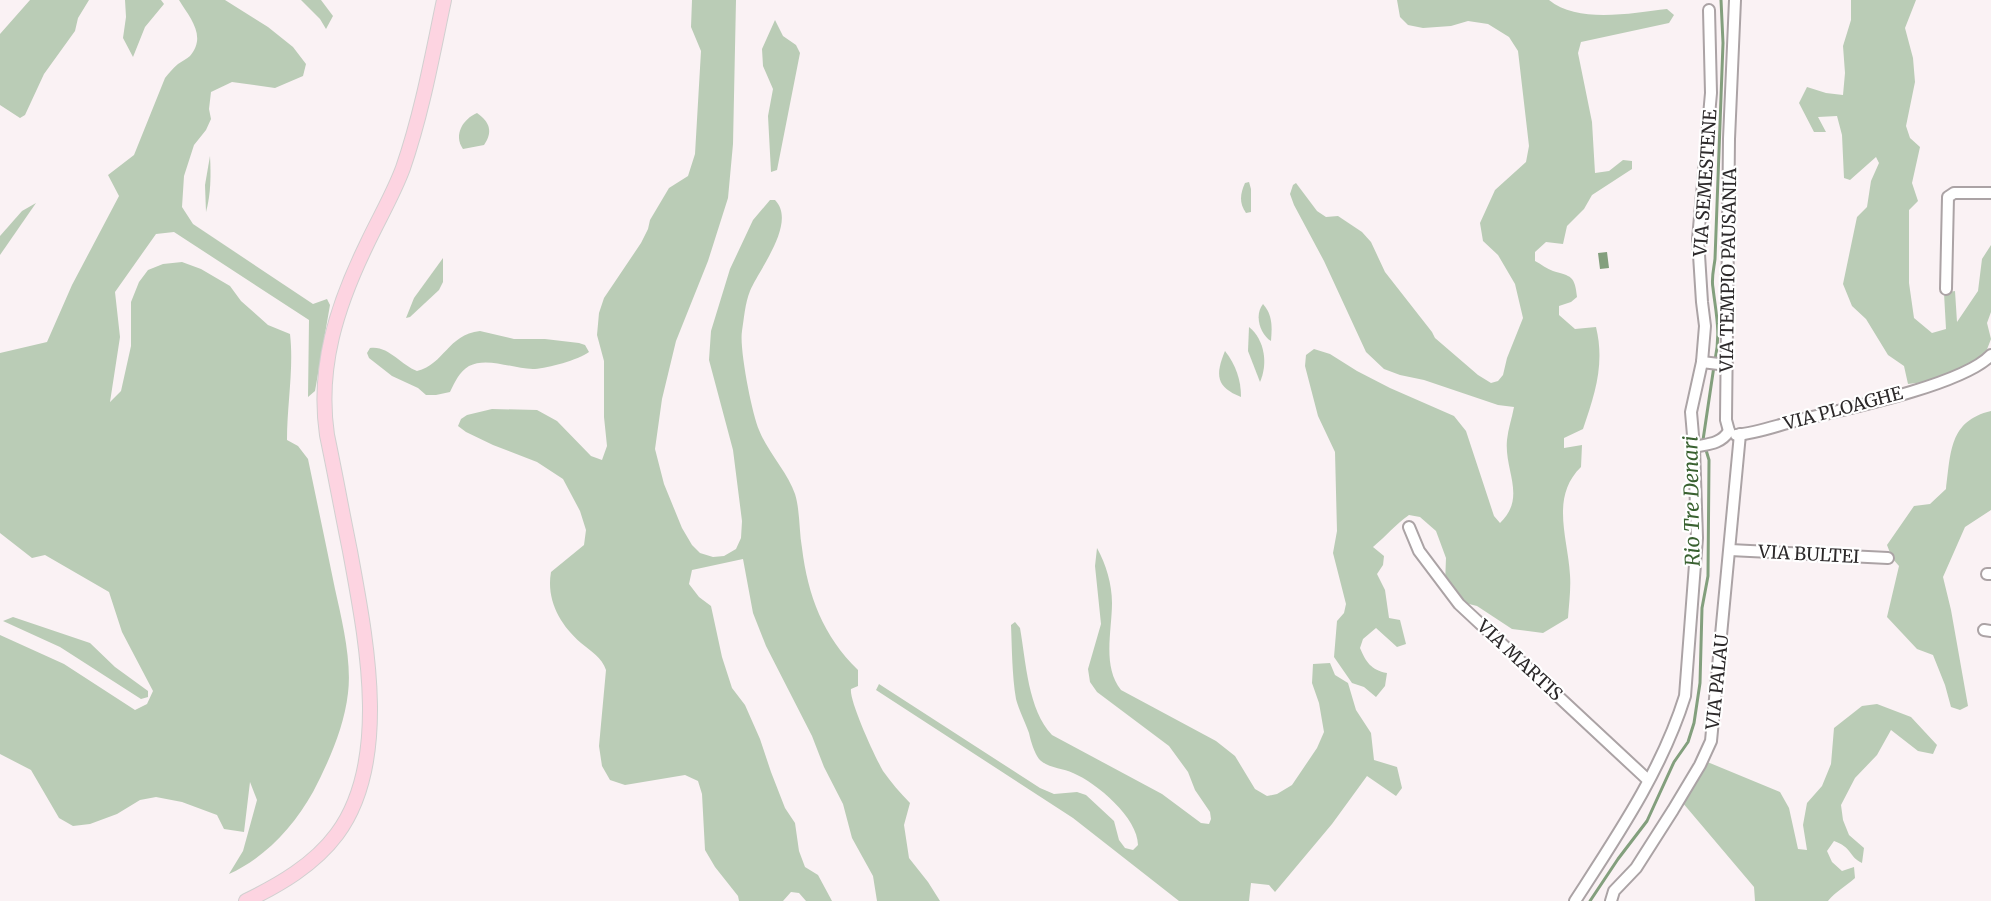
<svg xmlns="http://www.w3.org/2000/svg" width="1991" height="901" viewBox="0 0 1991 901" font-family="Merriweather,serif">
<rect width="100%" height="100%" fill="#faf2f4"/>
<!-- green -->
<g fill="#baccb6">
<path d="M30,0H89L78,18L75,31L44,74L25,115L20,118L0,105V34Z"/>
<path d="M125,0H161L164,4L145,27L133,57L123,38L126,17Z"/>
<path d="M179,0H225L268,27L293,47L306,64L303,76L275,88L232,82L211,92L209,109L211,119L206,130L194,145L184,176L182,207L193,224L313,304L327,299L330,305L315,391L308,397L309,320L174,232L156,234L115,292L120,337L110,402L121,391L131,346V302L139,282L148,270L163,264L182,262L201,269L230,286L241,301L268,325L290,334C294,368 287,404 287,440L298,446L308,459C317,502 326,545 335,589C342,620 352,662 348,693C344,728 329,761 313,792C294,826 265,858 229,874L243,851L257,800L250,782L244,832L224,829L217,815L182,802L156,797L140,800L117,814L90,824L73,826L59,818L31,770L0,754V635L64,664L135,710L147,704L153,691L122,632L109,592L45,555L32,558L0,533V353L47,342L72,285L119,196L108,175L134,155L165,78C169,73 173,68 178,64C182,61 187,59 190,56C207,36 190,18 179,0Z"/>
<path d="M301,0H321L333,16L326,29L320,19Z"/>
<path d="M692,0H736L733,144L728,198L708,261L676,341L662,399L655,449L664,484L682,528L692,545L700,553L713,557L724,556L736,549L741,538L742,521L733,450L709,360L711,331L730,269L753,220L770,200H775C797,222 760,268 750,291C745,303 744,319 742,331C739,348 752,414 759,430C767,451 788,473 795,494C800,510 799,531 802,548C808,596 823,636 858,670V686L851,689C849,701 876,759 883,771C891,782 900,793 910,803L904,825L909,858L928,882L940,901H877L873,876L852,838L843,804L824,767L812,736L766,646L753,613L743,559L692,570L689,584L699,597L711,606L722,657L732,688L745,705L760,739L771,772L785,808L795,823L799,851L805,867L818,875L832,901H806L799,893L791,892L783,901H739L738,896L715,867L705,850L702,794L698,781L685,775L625,785L610,780L602,766L599,746L606,670C602,658 591,651 581,643C560,625 546,600 551,572L584,545L586,530L580,511L563,479L537,462L493,445L466,432L458,426L461,419L467,415L492,409L537,410L557,421L591,456L602,460L607,446L604,417V361L597,335L599,313L604,298L641,243L648,229L650,220L669,188L688,176L695,154L701,51L691,27Z"/>
<path d="M1397,0H1549C1578,24 1632,13 1667,9L1674,15L1669,23L1581,42L1578,53L1592,122L1595,173L1609,171L1623,160L1632,161V169L1592,195L1584,209L1567,226L1563,244L1546,242L1535,252V261C1541,264 1547,269 1553,271C1571,276 1575,276 1577,297L1571,302L1559,306V315L1575,329L1596,327C1605,364 1595,394 1583,429L1564,438V448L1582,445L1581,467C1550,497 1568,538 1570,575C1571,589 1569,604 1568,618L1543,633L1512,629L1477,606L1457,601L1445,584L1446,558L1436,531L1420,517L1409,515C1396,524 1386,536 1373,547L1384,556L1383,565L1377,574L1385,590L1389,618L1400,620L1406,644L1397,647L1376,628L1363,639L1360,648C1366,662 1371,670 1387,673L1385,686L1376,697L1364,687L1352,683L1334,657L1337,621L1344,613L1346,604L1333,553L1337,531L1335,452L1318,416L1305,366L1306,355L1314,349L1330,354L1357,371L1390,388L1454,416L1466,431L1494,516L1500,523C1527,497 1504,471 1507,440C1508,429 1512,418 1514,407L1498,405L1424,380L1400,375L1384,369L1366,352L1324,261L1294,205L1290,194L1293,185L1296,183L1317,211L1326,217L1338,216L1362,232L1371,242L1385,272L1432,332L1435,338L1478,375L1491,383L1498,381L1503,375L1507,358L1523,318L1515,284L1498,255L1483,241L1480,223L1495,190L1526,162L1529,146L1518,51L1509,37L1488,24L1468,21L1451,26L1423,28L1408,25L1400,17Z"/>
<path d="M1851,0H1916L1905,28L1913,58L1915,82L1906,126L1910,138L1920,147L1912,183L1918,201L1909,210V283L1914,318L1932,333L1946,329L1944,293L1955,291L1957,322L1978,291L1982,259L1991,245V312L1987,323L1991,339L1986,352L1969,365L1925,382L1908,384L1904,366L1888,355L1866,319L1852,306L1843,284L1857,217L1867,207L1871,181L1879,163L1876,157L1850,180L1844,178L1842,135L1837,116L1818,117L1826,132H1814L1799,103L1807,87L1826,93L1843,95L1845,73L1843,46L1851,20Z"/>
<path d="M775,20L783,36L796,45L800,53L777,170L771,172L768,116L773,89L763,66L762,49Z"/>
<path d="M477,113C490,122 493,132 484,145L463,149C453,135 463,119 477,113Z"/>
<path d="M210,156C211,175 211,193 206,212L205,185Z"/>
<path d="M1249,182L1251,189V212L1246,213C1239,203 1240,194 1245,183Z"/>
<path d="M36,203L0,255V236L22,211Z"/>
<path d="M443,258V282L439,290L410,317L406,318L414,298Z"/>
<path d="M1263,304C1273,315 1272,328 1271,341C1260,334 1254,315 1263,304Z"/>
<path d="M1249,327C1265,340 1268,364 1260,382L1248,351Z"/>
<path d="M480,331L514,339H545L579,343L585,345L589,352C578,360 548,368 535,369C515,370 488,356 469,366C459,372 455,382 450,392L436,395H426L418,388L392,376L369,358L367,353L370,348C388,345 401,365 417,371C445,364 447,335 480,331Z"/>
<path d="M1225,351C1236,365 1241,380 1241,397C1216,387 1215,375 1225,351Z"/>
<path d="M1991,411V510L1965,527L1943,577L1951,610L1968,706L1960,710L1951,707L1945,685L1933,655L1917,649L1887,617L1899,566L1892,558L1887,545L1914,506L1930,504L1946,489C1951,452 1949,421 1991,411Z"/>
<path d="M1097,548C1106,564 1112,584 1112,603C1112,631 1102,666 1121,690L1216,741L1235,756L1255,789L1267,796L1277,794L1292,785L1317,748L1324,732L1319,703L1312,683L1313,664L1330,663L1335,675L1348,683L1356,710L1371,733L1374,760L1397,767L1402,788L1396,796L1367,776L1332,824L1275,892L1269,885L1251,883L1249,901H1179L1073,818L876,690L879,684L1040,788L1054,794L1077,792L1086,795L1114,821L1119,840L1125,848L1133,850L1138,845C1138,818 1097,783 1073,773C1063,768 1047,768 1039,759C1034,752 1031,742 1029,733C1025,722 1019,710 1016,699C1012,675 1012,649 1011,625L1015,622L1020,628C1026,662 1028,710 1052,735L1162,794L1201,823L1209,824L1211,819L1210,812L1195,790L1188,772L1169,746L1097,692L1090,682L1088,669L1101,624L1095,566Z"/>
<path d="M13,617L90,643L115,667L148,691V697L141,699L60,647L3,621Z"/>
<path d="M1877,704L1911,717L1937,745L1933,754L1918,751L1891,730L1877,755L1855,778L1841,805L1843,820L1849,835L1864,848L1862,863C1849,857 1852,847 1834,841L1827,851L1832,862L1842,871L1854,867L1855,878C1846,886 1835,892 1828,901H1755L1754,887L1682,802L1705,761L1780,792L1789,808L1798,849L1807,850L1803,825L1807,803L1822,786L1831,764L1834,728L1862,706Z"/>
</g>
<!-- water -->
<path fill="#839f7d" d="M1607,252L1609,268L1600,269L1598,253Z"/>
<g fill="none" stroke-linecap="round" stroke-linejoin="round">
<!-- stream -->
<g stroke="#839f7d" stroke-width="3">
<path d="M1715,360C1721,333 1716,314 1713,288C1711,278 1714,268 1715,259L1723,43L1721,0"/>
<path d="M1590,901L1618,859L1647,821L1674,762L1688,742L1694,723L1700,683L1702,608L1708,576L1709,460L1703,440L1714,366"/>
</g>
<defs>
<g id="minor">
<path d="M1946,289L1948,197L1954,193H1991"/>
<path d="M1702,362L1727,365"/>
<path d="M1729,431L1726,420L1729,139L1735,0"/>
<path d="M1736,435C1757,433 1778,425 1799,420C1842,410 1963,385 1991,355"/>
<path d="M1694,447C1708,444 1721,444 1729,431"/>
<path d="M1409,527L1419,551L1459,604L1648,780"/>
<path d="M1730,550L1888,558"/>
<path d="M1987,574H1991"/>
<path d="M1984,630L1991,631"/>
<path d="M1575,901C1617,836 1662,770 1685,696L1697,538L1694,447L1691,412L1702,362L1705,326L1702,302L1698,239L1711,93L1709,10"/>
<path d="M1611,901L1614,891L1636,868L1673,810L1700,765L1711,741L1740,434"/>
</g>
<path id="major" d="M246,901C279,885 314,865 337,834C392,760 365,634 350,551C342,512 335,473 327,435C317,367 337,306 366,246C378,220 393,195 403,168C422,113 432,57 444,0"/>
</defs>
<!-- minor casing -->
<use href="#minor" stroke="#aba3a5" stroke-width="14"/>
<!-- major casing -->
<use href="#major" stroke="#d1d0d0" stroke-width="16"/>
<!-- minor -->
<use href="#minor" stroke="#fff" stroke-width="10"/>
<!-- major -->
<use href="#major" stroke="#fdd4e1" stroke-width="14"/>
</g>
<g text-anchor="middle" dominant-baseline="central" stroke-width="4.5" stroke-linejoin="round" paint-order="stroke">
<!-- street labels -->
<g font-size="18" fill="#2c292a" stroke="#fff">
<text transform="translate(1705 183) rotate(-86)">VIA SEMESTENE</text>
<text transform="translate(1728 270) rotate(-89)">VIA TEMPIO PAUSANIA</text>
<text transform="translate(1843 408) rotate(-15)">VIA PLOAGHE</text>
<text transform="translate(1809 554) rotate(3)">VIA BULTEI</text>
<text transform="translate(1520 660) rotate(43)">VIA MARTIS</text>
<text transform="translate(1717 682) rotate(-84)">VIA PALAU</text>
</g>
<!-- water labels -->
<g font-size="20" font-style="italic" fill="#396130" stroke="#fff">
<text transform="translate(1691 501) rotate(-91)">Rio Tre Denari</text>
</g>
</g>
</svg>
